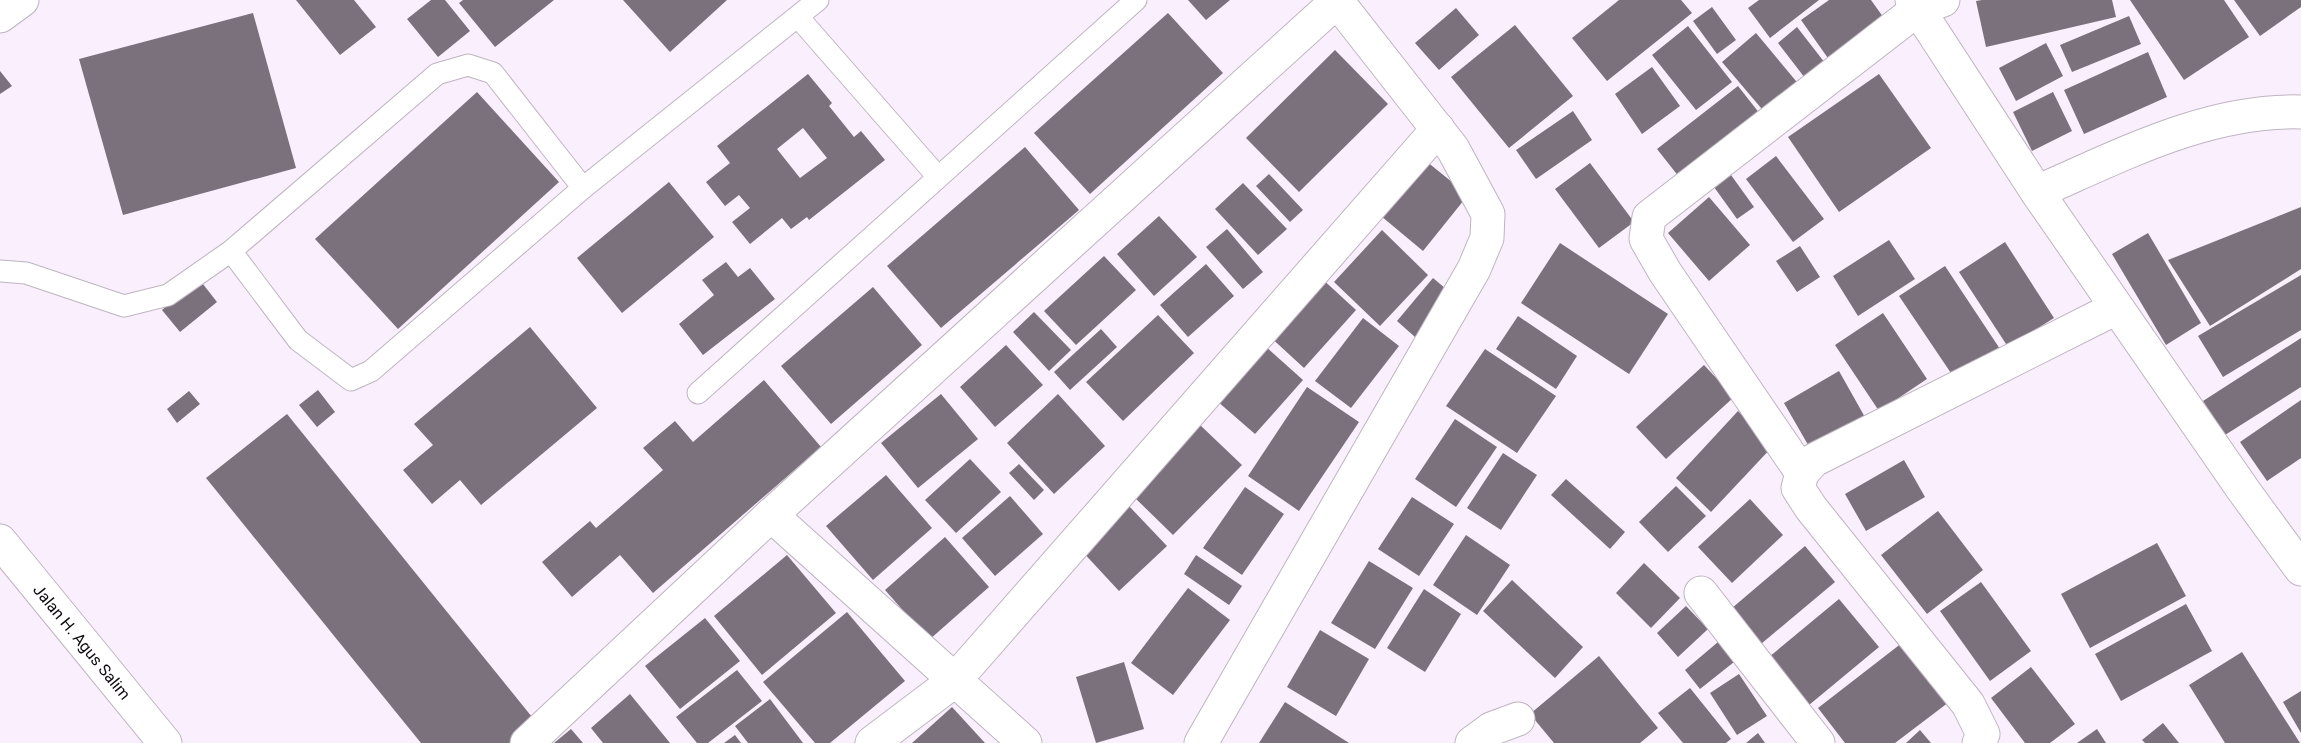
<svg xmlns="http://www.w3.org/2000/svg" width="2301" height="743" viewBox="0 0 2301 743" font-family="Roboto,sans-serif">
<rect width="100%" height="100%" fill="#faeffd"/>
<!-- building -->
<g fill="#7a717d" fill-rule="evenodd">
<path d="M296,0H354L376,27L340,55Z"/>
<path d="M431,0H445L470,31L438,57L407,19Z"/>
<path d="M463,0H554L495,47L459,3Z"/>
<path d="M623,0H727L670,52Z"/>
<path d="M1188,0H1230L1206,20Z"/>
<path d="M1619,0H1681L1692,13L1607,81L1572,38Z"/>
<path d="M1759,0H1819L1770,38L1748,8Z"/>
<path d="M1829,0H1871L1886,21L1830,61L1801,20Z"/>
<path d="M1982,0H2112L2116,17L1986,47L1976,1Z"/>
<path d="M2130,0H2224L2249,37L2184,80Z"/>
<path d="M2234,0H2301V7L2260,36Z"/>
<path d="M1712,7L1736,40L1717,54L1693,21Z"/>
<path d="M1456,8L1479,35L1439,70L1415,43Z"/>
<path d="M253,13L296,168L123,215L79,59Z"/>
<path d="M1168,13L1223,73L1090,194L1034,133Z"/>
<path d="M2129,16L2141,44L2072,72L2060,45Z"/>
<path d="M1515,25L1573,96L1509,148L1451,77Z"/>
<path d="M1688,26L1732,82L1696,110L1652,55Z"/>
<path d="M1797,27L1825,63L1805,78L1778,43Z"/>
<path d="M1756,33L1801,87L1767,115L1722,62Z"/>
<path d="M2046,43L2063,76L2016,101L1999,68Z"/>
<path d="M1335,50L1388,104L1299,192L1246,138Z"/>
<path d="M2148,52L2167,97L2084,134L2064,90Z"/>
<path d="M1652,67L1680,106L1642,134L1615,94Z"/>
<path d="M0,71L12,86L0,94Z"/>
<path d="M808,74L832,103L829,106L854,137L861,131L885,160L809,220L807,217L791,229L782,218L750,244L732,222L750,208L739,195L725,206L706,182L730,163L717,146ZM803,128L827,158L800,178L777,149Z"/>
<path d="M1879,74L1931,148L1839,212L1788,137Z"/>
<path d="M1738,86L1764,119L1683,182L1657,149Z"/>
<path d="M477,92L559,182L398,329L315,239Z"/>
<path d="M2053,92L2072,131L2032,151L2013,112Z"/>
<path d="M1573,111L1592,140L1536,179L1516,150Z"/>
<path d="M1025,147L1079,210L941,328L887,266Z"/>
<path d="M1776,156L1824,219L1793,242L1746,179Z"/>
<path d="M1426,161L1468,195L1423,251L1381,216Z"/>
<path d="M1590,163L1634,222L1599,248L1555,189Z"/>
<path d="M1269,174L1303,210L1290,222L1256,186Z"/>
<path d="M1731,175L1754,207L1737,219L1714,187Z"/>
<path d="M669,182L714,237L622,313L577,258Z"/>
<path d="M1243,183L1287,229L1258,255L1215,209Z"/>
<path d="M1709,197L1750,245L1709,281L1668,233Z"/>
<path d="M2301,207V269L2210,326L2168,260Z"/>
<path d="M1159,216L1197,257L1154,296L1117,254Z"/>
<path d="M1227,229L1263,272L1243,289L1206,247Z"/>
<path d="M1382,230L1428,275L1380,326L1334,282Z"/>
<path d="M2148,233L2201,323L2166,345L2112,254Z"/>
<path d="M1889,240L1915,279L1858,316L1833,276Z"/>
<path d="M2005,242L2054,318L2008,347L1959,272Z"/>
<path d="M1560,243L1668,314L1629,374L1521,303Z"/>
<path d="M1800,246L1820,277L1797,292L1776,261Z"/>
<path d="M1104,256L1136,290L1076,345L1044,311Z"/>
<path d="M726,262L738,277L750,268L775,299L703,355L679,324L714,295L702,280Z"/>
<path d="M1206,264L1234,296L1188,337L1160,305Z"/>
<path d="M1945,266L2002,352L1957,382L1899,296Z"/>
<path d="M2301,275V330L2223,377L2198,336Z"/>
<path d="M1319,276L1356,310L1304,368L1267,334Z"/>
<path d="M1433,278L1452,294L1415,337L1397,321Z"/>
<path d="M199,279L217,302L180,332L162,310Z"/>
<path d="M873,287L922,345L831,424L781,366Z"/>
<path d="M1034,312L1071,350L1049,371L1013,332Z"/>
<path d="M1883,313L1927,379L1879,411L1835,345Z"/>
<path d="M1158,315L1194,353L1123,421L1086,382Z"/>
<path d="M1518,316L1577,356L1556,389L1496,349Z"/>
<path d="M1363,318L1399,346L1351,408L1315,381Z"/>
<path d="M530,327L597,408L481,505L460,480L432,504L403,470L433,445L414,424Z"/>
<path d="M1101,329L1117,347L1070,390L1054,372Z"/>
<path d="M2301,338V387L2225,435L2203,401Z"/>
<path d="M1006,345L1043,385L995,427L960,387Z"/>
<path d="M1265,346L1303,380L1255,434L1217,401Z"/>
<path d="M1485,349L1556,396L1517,453L1446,406Z"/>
<path d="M1704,365L1734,397L1666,459L1636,427Z"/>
<path d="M1839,371L1866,419L1811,450L1784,403Z"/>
<path d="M764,380L821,447L653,593L620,555L572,597L542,562L590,521L596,528L663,470L643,448L675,421L693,442Z"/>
<path d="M1307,387L1359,422L1299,511L1248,476Z"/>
<path d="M318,390L335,412L317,427L299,405Z"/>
<path d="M189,391L200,404L177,423L167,409Z"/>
<path d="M941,394L978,439L918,488L881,443Z"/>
<path d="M1058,394L1105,446L1054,494L1007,443Z"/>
<path d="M2301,400V458L2267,481L2240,442Z"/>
<path d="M1738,411L1774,445L1711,512L1676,478Z"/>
<path d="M287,414L536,722L510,743H421L206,478Z"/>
<path d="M1455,419L1497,447L1456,507L1415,479Z"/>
<path d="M1199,424L1242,465L1173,535L1131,494Z"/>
<path d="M1503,453L1537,475L1501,530L1467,508Z"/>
<path d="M970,459L1001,492L956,533L925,500Z"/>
<path d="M1904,460L1925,497L1866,531L1845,494Z"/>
<path d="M1019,464L1044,490L1034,500L1009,473Z"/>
<path d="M886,475L932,528L873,580L826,526Z"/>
<path d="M1566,479L1625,532L1610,549L1551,495Z"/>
<path d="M1676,486L1706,516L1668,552L1639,522Z"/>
<path d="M1245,487L1284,514L1242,575L1203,548Z"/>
<path d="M1010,496L1043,534L995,576L962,538Z"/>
<path d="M1412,497L1454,524L1419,576L1378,549Z"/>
<path d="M1750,499L1783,535L1732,583L1698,547Z"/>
<path d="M1128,505L1167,546L1119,591L1080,549Z"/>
<path d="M1938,511L1983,570L1927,614L1881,555Z"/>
<path d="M1466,535L1510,565L1477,615L1433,585Z"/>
<path d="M945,537L989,587L929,640L885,590Z"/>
<path d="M2157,543L2186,596L2090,648L2061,594Z"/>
<path d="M1805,546L1835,582L1755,649L1725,614Z"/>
<path d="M787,555L836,613L762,675L714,616Z"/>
<path d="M1196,555L1242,586L1229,605L1184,574Z"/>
<path d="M1369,561L1413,588L1375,649L1331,623Z"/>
<path d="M1644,563L1680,598L1651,628L1616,593Z"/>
<path d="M1512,580L1583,647L1555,678L1483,611Z"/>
<path d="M1981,582L2031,651L1990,681L1940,611Z"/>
<path d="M1188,588L1230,620L1173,695L1131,663Z"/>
<path d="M1424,589L1461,614L1425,672L1387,648Z"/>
<path d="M1839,599L1879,647L1803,710L1763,662Z"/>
<path d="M2186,604L2212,651L2121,701L2095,654Z"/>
<path d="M1686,606L1708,629L1678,657L1657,633Z"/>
<path d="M847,612L905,681L830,743H815L763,682Z"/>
<path d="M705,618L740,661L680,709L645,666Z"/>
<path d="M1320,630L1369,659L1336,716L1287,687Z"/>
<path d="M1907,639L1953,699L1895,743H1845L1818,708Z"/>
<path d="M1718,642L1734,662L1700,689L1685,670Z"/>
<path d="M2242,652L2300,743H2225L2189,685Z"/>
<path d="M1599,656L1658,728L1640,743H1554L1530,714Z"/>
<path d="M1124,662L1144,729L1096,743L1076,677Z"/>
<path d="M2031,667L2075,724L2050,743H2025L1991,698Z"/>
<path d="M737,670L762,701L708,743H697L676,717Z"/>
<path d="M1739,674L1767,716L1737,735L1710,693Z"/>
<path d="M1690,688L1731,739L1726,743H1683L1658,713Z"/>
<path d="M2301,691V733L2283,702Z"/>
<path d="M630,694L670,743H603L591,728Z"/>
<path d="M770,699L803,743H748L735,726Z"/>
<path d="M1285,702L1349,743H1259Z"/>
<path d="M952,707L985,743H912Z"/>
<path d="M2163,723L2179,743H2145L2142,740Z"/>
<path d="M571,729L583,743H554Z"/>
<path d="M2097,729L2106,743H2077Z"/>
<path d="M1920,730L1931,743H1906Z"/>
<path d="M1758,733L1765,743H1746Z"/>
<path d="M735,735L741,743H724Z"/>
</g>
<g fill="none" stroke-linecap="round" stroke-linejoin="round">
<defs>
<g id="service">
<path d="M798,17L938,177"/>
<path d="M583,188L818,0"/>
<path d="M0,271L26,273L124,306L168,295L231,251L437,74L468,65L493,73L583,188L371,371L351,380L298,340L231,251"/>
<path d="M698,393L1136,0"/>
</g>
<g id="minor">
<path d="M1912,0L2037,192L2244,491L2301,569"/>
<path d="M0,16L22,0"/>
<path d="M2037,192C2120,156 2208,109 2301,112"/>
<path d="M1802,473L1665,272L1646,239L1649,217L1918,9L1943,0"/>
<path d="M771,515L1025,743"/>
<path d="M1701,593L1818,743"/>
<path d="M527,743L771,515L1337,1L1453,149L1488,214L1487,238L1474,269L1201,743"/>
<path d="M872,743L954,681L1438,129"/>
<path d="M1472,743L1491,729L1518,719"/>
<path d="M1979,743L1983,734L1968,704L1811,508L1798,488L1802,473L1814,460L2116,308"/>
</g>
<g id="secondary">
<path id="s1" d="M0,541L165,743"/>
</g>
</defs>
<!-- service casing -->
<use href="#service" stroke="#bfb4c1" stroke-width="23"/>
<!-- minor casing -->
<use href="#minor" stroke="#bfb4c1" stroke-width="35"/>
<!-- secondary casing -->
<use href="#secondary" stroke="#bfb4c1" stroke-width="35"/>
<!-- service -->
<use href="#service" stroke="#fff" stroke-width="21"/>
<!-- minor -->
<use href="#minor" stroke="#fff" stroke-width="33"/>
<!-- secondary -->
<use href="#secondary" stroke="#fff" stroke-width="33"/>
</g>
<g text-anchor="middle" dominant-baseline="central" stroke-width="6" stroke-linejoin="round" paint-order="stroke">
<!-- street labels -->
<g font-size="16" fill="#0e0a0f" stroke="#fff">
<text stroke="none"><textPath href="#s1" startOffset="130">Jalan H. Agus Salim</textPath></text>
</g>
</g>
</svg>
